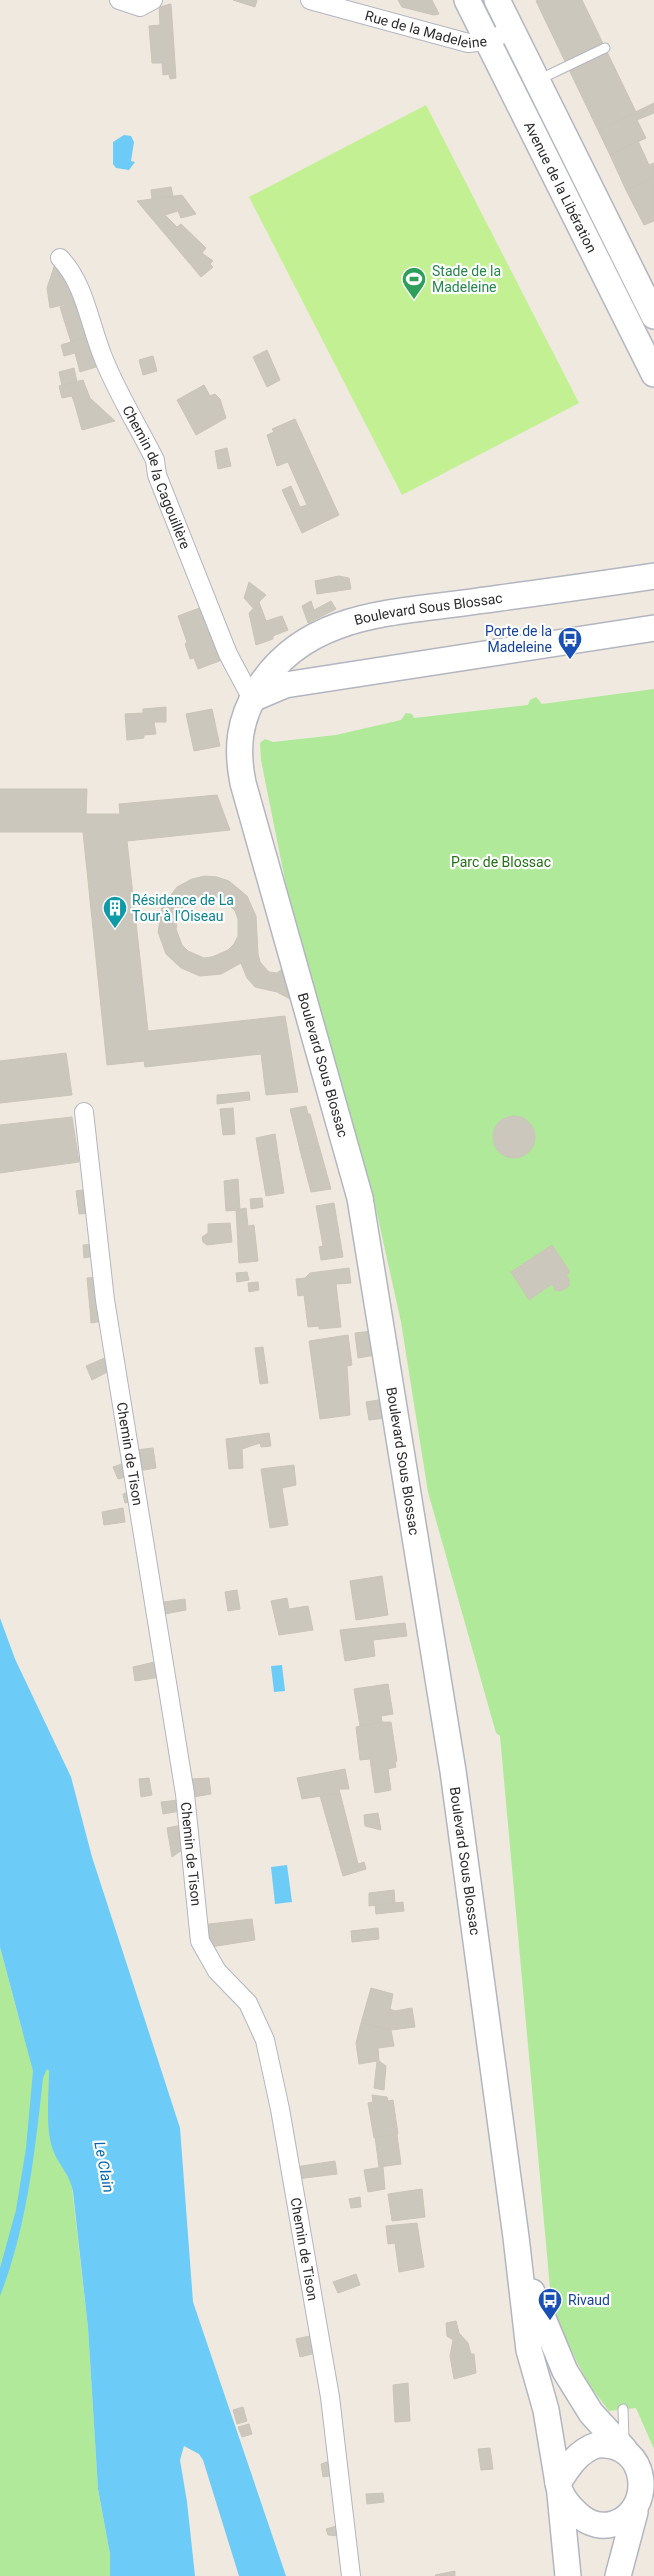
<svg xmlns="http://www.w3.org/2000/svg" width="654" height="2576" viewBox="0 0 654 2576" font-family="Roboto,sans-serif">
<rect width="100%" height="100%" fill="#efe9df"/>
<!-- green -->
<g fill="#b0e999">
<path d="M654,689V2449L636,2408L609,2411L587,2382L552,2310L500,1736L496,1733L428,1492L401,1322L372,1191L290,905L261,760L260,743L265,739L273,742L336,735L401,720L406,713L412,714L414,718L528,705L530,700L536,697L542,704Z"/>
<path d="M0,1947L22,2030L49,2071L50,2140L71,2179L88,2328L98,2489L110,2554V2576H0Z"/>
</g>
<!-- pitch -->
<path fill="#c4f094" d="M426,105L579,403L402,495L249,197Z"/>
<!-- water -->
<g fill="#6dcbf7">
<path d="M124,135L131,136L134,142L131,161L135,162L129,170L116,168L113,164V142Z"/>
<path d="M0,1618L15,1659L71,1777L92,1857L180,2128L193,2302L286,2576H239L203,2460L199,2454L184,2446L180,2460L187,2502L195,2576H110V2554L98,2489L88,2328L73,2192C70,2174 59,2166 53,2150C45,2130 49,2093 49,2071L47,2069L43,2078C35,2152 27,2227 0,2296V2268L16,2210L26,2148L33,2071L0,1947Z"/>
<path d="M282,1665L285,1691L274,1692L271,1666Z"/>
<path d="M287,1865L292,1902L275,1904L271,1867Z"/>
</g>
<!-- building -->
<g fill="#cbc7bd" stroke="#cbc5b8" fill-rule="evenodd">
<path d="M233,0H257L255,7Z"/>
<path d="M398,0H432L439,14L434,15L402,7Z"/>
<path d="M539,0H582L636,112L598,130L536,1Z"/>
<path d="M171,4L176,78L170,79L169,74L163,75L162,63H152L149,26L160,25L159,7Z"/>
<path d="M654,103V113L637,120L646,138L610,155L598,130Z"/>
<path d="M638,141L649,165L654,163V177L626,190L610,155Z"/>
<path d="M654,177V221L644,225L626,190Z"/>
<path d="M171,187L173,196L152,199L151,190Z"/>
<path d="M182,195L196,214L181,218L178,211L165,215L177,227L181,224L206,248L202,253L213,261L210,264L213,267L201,277L137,201Z"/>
<path d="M56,261L78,301L50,308L47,288Z"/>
<path d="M78,301L90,336L71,342L60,307Z"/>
<path d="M90,336L99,366L80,372L75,353L64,356L61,345Z"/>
<path d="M267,350L280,380L267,387L253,357Z"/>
<path d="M153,356L157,371L143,375L139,360Z"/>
<path d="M74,368L77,382L62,386L59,372Z"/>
<path d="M83,380L90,398L75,405L72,396L62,398L59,386Z"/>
<path d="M204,385L210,396L215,394L220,399L226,418L196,435L177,400Z"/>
<path d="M90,398L115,421L82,430L75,405Z"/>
<path d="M295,419L339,515L302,533L282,490L291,486L300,507L307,505L288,462L277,466L267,435L274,432L272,429Z"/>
<path d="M227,448L231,466L218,469L215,451Z"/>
<path d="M339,576L349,578L351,589L317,594L315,581Z"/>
<path d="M249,582L266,595L253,608L244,598Z"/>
<path d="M311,601L314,610L331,601L336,609L308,623L302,606Z"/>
<path d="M259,602L266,621L282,616L288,630L273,636V639L256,645L249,613Z"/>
<path d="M202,607L222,660L198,669L194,658L190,659L185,644L187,642L178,616Z"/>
<path d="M166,707V722H154L156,734L144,735V738L127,740L125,714L143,713V709Z"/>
<path d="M212,709L220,746L194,751L186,714Z"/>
<path d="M0,789H87L86,814H120L119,804L217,795L230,830L127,841L148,1031L285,1016L298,1092L266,1095L261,1054L145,1067L144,1061L107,1065L83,832H0Z"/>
<path d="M205,876L217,877L229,881L247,896L256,916L258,954L260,962L269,972L277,973L282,969L290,999L277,992L255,987L247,978L241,963L221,974L200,976L181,968L166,954L158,932L162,907L177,887L192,879ZM207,894L223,899L235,911L238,919V936L234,944L228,950L212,957L204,958L188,951L182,945L176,929L179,912L184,905L191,900Z"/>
<path d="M66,1053L72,1095L0,1103V1061Z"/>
<path d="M249,1092L250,1100L217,1104V1095Z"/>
<path d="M306,1106L308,1114H310L319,1146L300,1150L290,1109Z"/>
<path d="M233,1108L235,1134L223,1135L220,1109Z"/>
<circle cx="514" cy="1137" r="21"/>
<path d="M72,1117L79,1162L0,1173V1125Z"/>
<path d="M275,1134L284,1193L266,1196L256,1138Z"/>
<path d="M319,1146L331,1189L311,1192L300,1150Z"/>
<path d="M238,1179L240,1210L226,1211L224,1181Z"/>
<path d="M88,1189L91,1213L79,1214L76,1191Z"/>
<path d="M262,1198L263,1207L251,1209L250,1199Z"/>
<path d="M334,1203L343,1257L321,1260L319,1247L323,1246L316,1206Z"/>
<path d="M246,1208L248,1226L254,1225L258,1261L239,1263L236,1210Z"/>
<path d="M230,1223L232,1242L207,1245L203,1242L202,1237L208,1233V1224Z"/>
<path d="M94,1244L95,1256L84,1258L83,1245Z"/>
<path d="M552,1245L570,1272L566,1275L569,1279V1286L561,1291L555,1290L552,1284L529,1300L511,1272Z"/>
<path d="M349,1268L351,1283L336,1284L341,1327L319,1329V1326L308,1327L304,1295L298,1296L296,1279L305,1278L310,1273Z"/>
<path d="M247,1272L249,1280L237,1282L236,1273Z"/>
<path d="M99,1277L102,1308L90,1310L87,1278Z"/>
<path d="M258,1282L259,1290L249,1292L248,1283Z"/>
<path d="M102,1308L103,1321L91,1323L90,1310Z"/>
<path d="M372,1331L376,1355L358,1358L355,1333Z"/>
<path d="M348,1335L352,1365L347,1366L350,1415L320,1419L309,1341Z"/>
<path d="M263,1347L268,1383L260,1384L255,1348Z"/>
<path d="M107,1357L109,1371L92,1380L86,1366Z"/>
<path d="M384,1399L387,1418L369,1420L366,1402Z"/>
<path d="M269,1433L271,1446L261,1447L260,1443L242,1449L243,1468L229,1469L226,1439Z"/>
<path d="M153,1448L156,1468L138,1471L136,1450Z"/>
<path d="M127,1462L129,1476L118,1479L113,1467Z"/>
<path d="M294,1465L296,1485L282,1488L288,1525L270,1528L261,1469Z"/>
<path d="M131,1491L133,1501L125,1503L123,1494Z"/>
<path d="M123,1508L125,1522L104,1525L102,1512Z"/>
<path d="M382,1576L388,1615L356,1620L350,1581Z"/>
<path d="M237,1590L240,1609L228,1611L225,1592Z"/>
<path d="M287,1598L289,1609L308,1606L313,1630L279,1635L271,1601Z"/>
<path d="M185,1599L186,1610L165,1614L164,1602Z"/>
<path d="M405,1623L407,1636L373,1640L375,1656L345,1661L340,1630Z"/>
<path d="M159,1661L161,1677L135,1681L133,1667Z"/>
<path d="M388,1684L393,1714L381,1716L382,1722L360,1726L354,1689Z"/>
<path d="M382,1722H391L397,1761L395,1762L396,1767L388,1769L391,1790L375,1793L370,1759L360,1760L356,1727Z"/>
<path d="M345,1769L349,1789H339L340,1793L302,1799L297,1778Z"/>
<path d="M149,1778L152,1795L141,1797L139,1779Z"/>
<path d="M209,1778L211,1794L193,1797L191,1779Z"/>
<path d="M340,1793L358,1864L364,1862L366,1869L343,1876L320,1796Z"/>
<path d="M179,1800L180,1811L163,1814L161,1802Z"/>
<path d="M378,1813L381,1830L365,1826L364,1815Z"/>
<path d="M182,1825L185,1848L172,1857L167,1828Z"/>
<path d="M394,1890L395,1903L369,1906V1893Z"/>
<path d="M403,1902L404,1911L376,1914L375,1905Z"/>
<path d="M252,1919L255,1940L204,1948L201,1925Z"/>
<path d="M378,1928L379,1939L352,1942L351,1931Z"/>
<path d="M371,1988L393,1994L390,2009L395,2011L412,2008L415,2027L391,2030L361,2023Z"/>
<path d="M361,2023L391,2030L394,2046L378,2048L379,2061L386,2066L384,2090L374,2088L377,2061L359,2064L356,2043Z"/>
<path d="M372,2095L387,2097L388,2101L393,2100L398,2134L374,2138L368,2103L373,2102Z"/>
<path d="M397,2135L401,2164L379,2167L375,2137Z"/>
<path d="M335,2161L337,2174L297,2179L295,2167Z"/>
<path d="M383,2167L385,2189L368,2192L364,2170Z"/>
<path d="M422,2189L425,2217L392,2221L388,2194Z"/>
<path d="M360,2197L361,2207L351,2208L349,2199Z"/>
<path d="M417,2223L424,2267L399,2272L395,2243L388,2244L386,2226Z"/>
<path d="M356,2274L360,2285L338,2293L333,2282Z"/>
<path d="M456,2321L459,2333L468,2343L471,2354H474L476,2373L454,2379L450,2356L453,2340L447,2336L446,2323Z"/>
<path d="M314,2335L316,2353L300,2357L296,2339Z"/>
<path d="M408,2383L410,2421L395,2422L393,2385Z"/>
<path d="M243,2407L247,2421L237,2424L233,2410Z"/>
<path d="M249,2424L252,2434L242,2437L238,2427Z"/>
<path d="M490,2448L493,2469L481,2470L478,2449Z"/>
<path d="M333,2460L335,2475L323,2477L321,2464Z"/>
<path d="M383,2493L384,2502L367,2504L366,2494Z"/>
<path d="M340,2525V2536L328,2535L326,2529Z"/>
<path d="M455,2571V2576H436L435,2575Z"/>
</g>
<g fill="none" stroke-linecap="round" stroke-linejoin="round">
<defs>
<g id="lane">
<path d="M538,80L605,48"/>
<path d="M623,2409L624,2441"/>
</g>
<g id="street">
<path d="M119,0L140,7L153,0"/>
<path id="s1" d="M310,0L468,43L487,41L512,30"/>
<path id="s2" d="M60,258C86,285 90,328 105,362C119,396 139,428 155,460L157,475L228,654L252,699"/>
<path id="s3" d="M84,1112L105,1300L185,1794L200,1941L217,1971L248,2003L265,2040L280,2109L330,2397L351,2576"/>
</g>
<g id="secondary">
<path id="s4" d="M467,0L654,374"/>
<path d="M497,0L654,316"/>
<path d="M252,699L285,685L654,628"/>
<path d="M532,2292L565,2371L591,2413L624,2449"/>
<path d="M597,2445C651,2441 654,2513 613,2524C602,2527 590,2524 581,2517C569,2507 560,2497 558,2483C568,2467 578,2451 597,2445Z"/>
<path id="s5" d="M558,2483L546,2410L529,2350L516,2237L453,1771L360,1198L243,783C236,748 239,720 258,689C306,611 397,613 478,601C536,593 595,585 654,576"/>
<path d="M560,2494L568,2576"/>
<path d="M618,2576L635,2512"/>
</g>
</defs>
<!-- lane casing -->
<use href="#lane" stroke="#b3b5c1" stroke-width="11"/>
<!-- street casing -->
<use href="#street" stroke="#b3b5c1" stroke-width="20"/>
<!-- secondary casing -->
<use href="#secondary" stroke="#b3b5c1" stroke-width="28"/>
<!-- lane -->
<use href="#lane" stroke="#fff" stroke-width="9"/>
<!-- street -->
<use href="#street" stroke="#fff" stroke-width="18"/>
<!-- secondary -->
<use href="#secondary" stroke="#fff" stroke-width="25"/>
</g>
<!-- icons -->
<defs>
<symbol id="stadium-pin" viewBox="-11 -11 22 30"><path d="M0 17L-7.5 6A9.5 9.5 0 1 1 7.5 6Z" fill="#2e9e5b" stroke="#fff"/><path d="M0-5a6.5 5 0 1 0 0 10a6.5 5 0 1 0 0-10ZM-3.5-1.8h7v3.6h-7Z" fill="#fff"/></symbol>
<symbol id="bus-pin" viewBox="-11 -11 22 30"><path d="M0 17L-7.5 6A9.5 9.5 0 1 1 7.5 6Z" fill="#1a4fb4" stroke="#fff"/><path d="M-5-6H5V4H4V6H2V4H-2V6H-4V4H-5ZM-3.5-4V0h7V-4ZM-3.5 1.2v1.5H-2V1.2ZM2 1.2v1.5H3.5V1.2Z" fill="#fff"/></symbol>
<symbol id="building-pin" viewBox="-11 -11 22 30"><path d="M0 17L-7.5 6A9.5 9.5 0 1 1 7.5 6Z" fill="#0f9aa8" stroke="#fff"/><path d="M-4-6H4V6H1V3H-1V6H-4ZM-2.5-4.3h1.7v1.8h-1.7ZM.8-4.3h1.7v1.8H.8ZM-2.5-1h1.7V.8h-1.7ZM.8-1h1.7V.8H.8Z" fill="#fff"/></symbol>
</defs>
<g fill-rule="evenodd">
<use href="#stadium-pin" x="400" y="265" width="28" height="38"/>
<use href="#bus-pin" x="556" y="625" width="28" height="38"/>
<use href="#building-pin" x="101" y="894" width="28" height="38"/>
<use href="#bus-pin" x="536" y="2286" width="28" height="38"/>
</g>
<g text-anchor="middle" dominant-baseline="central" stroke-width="4.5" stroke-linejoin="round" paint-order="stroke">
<!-- street labels -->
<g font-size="14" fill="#2d2d2d" stroke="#fff">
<text stroke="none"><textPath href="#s1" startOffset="120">Rue de la Madeleine</textPath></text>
<text stroke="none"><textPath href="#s4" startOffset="209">Avenue de la Libération</textPath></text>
<text stroke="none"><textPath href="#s2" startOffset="241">Chemin de la Cagouillère</textPath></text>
<text stroke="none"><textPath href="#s5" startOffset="2026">Boulevard Sous Blossac</textPath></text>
<text transform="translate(323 1065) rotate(74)">Boulevard Sous Blossac</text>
<text stroke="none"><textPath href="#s3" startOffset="345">Chemin de Tison</textPath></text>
<text transform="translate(403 1461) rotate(81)">Boulevard Sous Blossac</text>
<text stroke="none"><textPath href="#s3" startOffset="750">Chemin de Tison</textPath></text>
<text transform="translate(465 1861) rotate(82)">Boulevard Sous Blossac</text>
<text stroke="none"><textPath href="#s3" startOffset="1170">Chemin de Tison</textPath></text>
</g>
<!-- leisure labels -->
<g font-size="14" fill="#27864d" stroke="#fff" text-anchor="start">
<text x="432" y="271">Stade de la<tspan x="432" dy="16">Madeleine</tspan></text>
</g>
<!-- transit labels -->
<g font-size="14" fill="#164399" stroke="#fff" text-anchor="end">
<text x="552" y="631">Porte de la<tspan x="552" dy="16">Madeleine</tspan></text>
<text x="568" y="2300" text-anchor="start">Rivaud</text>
</g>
<!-- park labels -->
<g font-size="14" fill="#247116" stroke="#fff">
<text x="501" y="862">Parc de Blossac</text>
</g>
<!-- culture labels -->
<g font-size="14" fill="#0d838f" stroke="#fff" text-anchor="start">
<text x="132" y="900">Résidence de La<tspan x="132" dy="16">Tour à l'Oiseau</tspan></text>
</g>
<!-- water labels -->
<g font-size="15" font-style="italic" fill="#0468aa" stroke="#fff">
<text transform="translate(104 2167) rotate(79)">Le Clain</text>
</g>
</g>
</svg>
